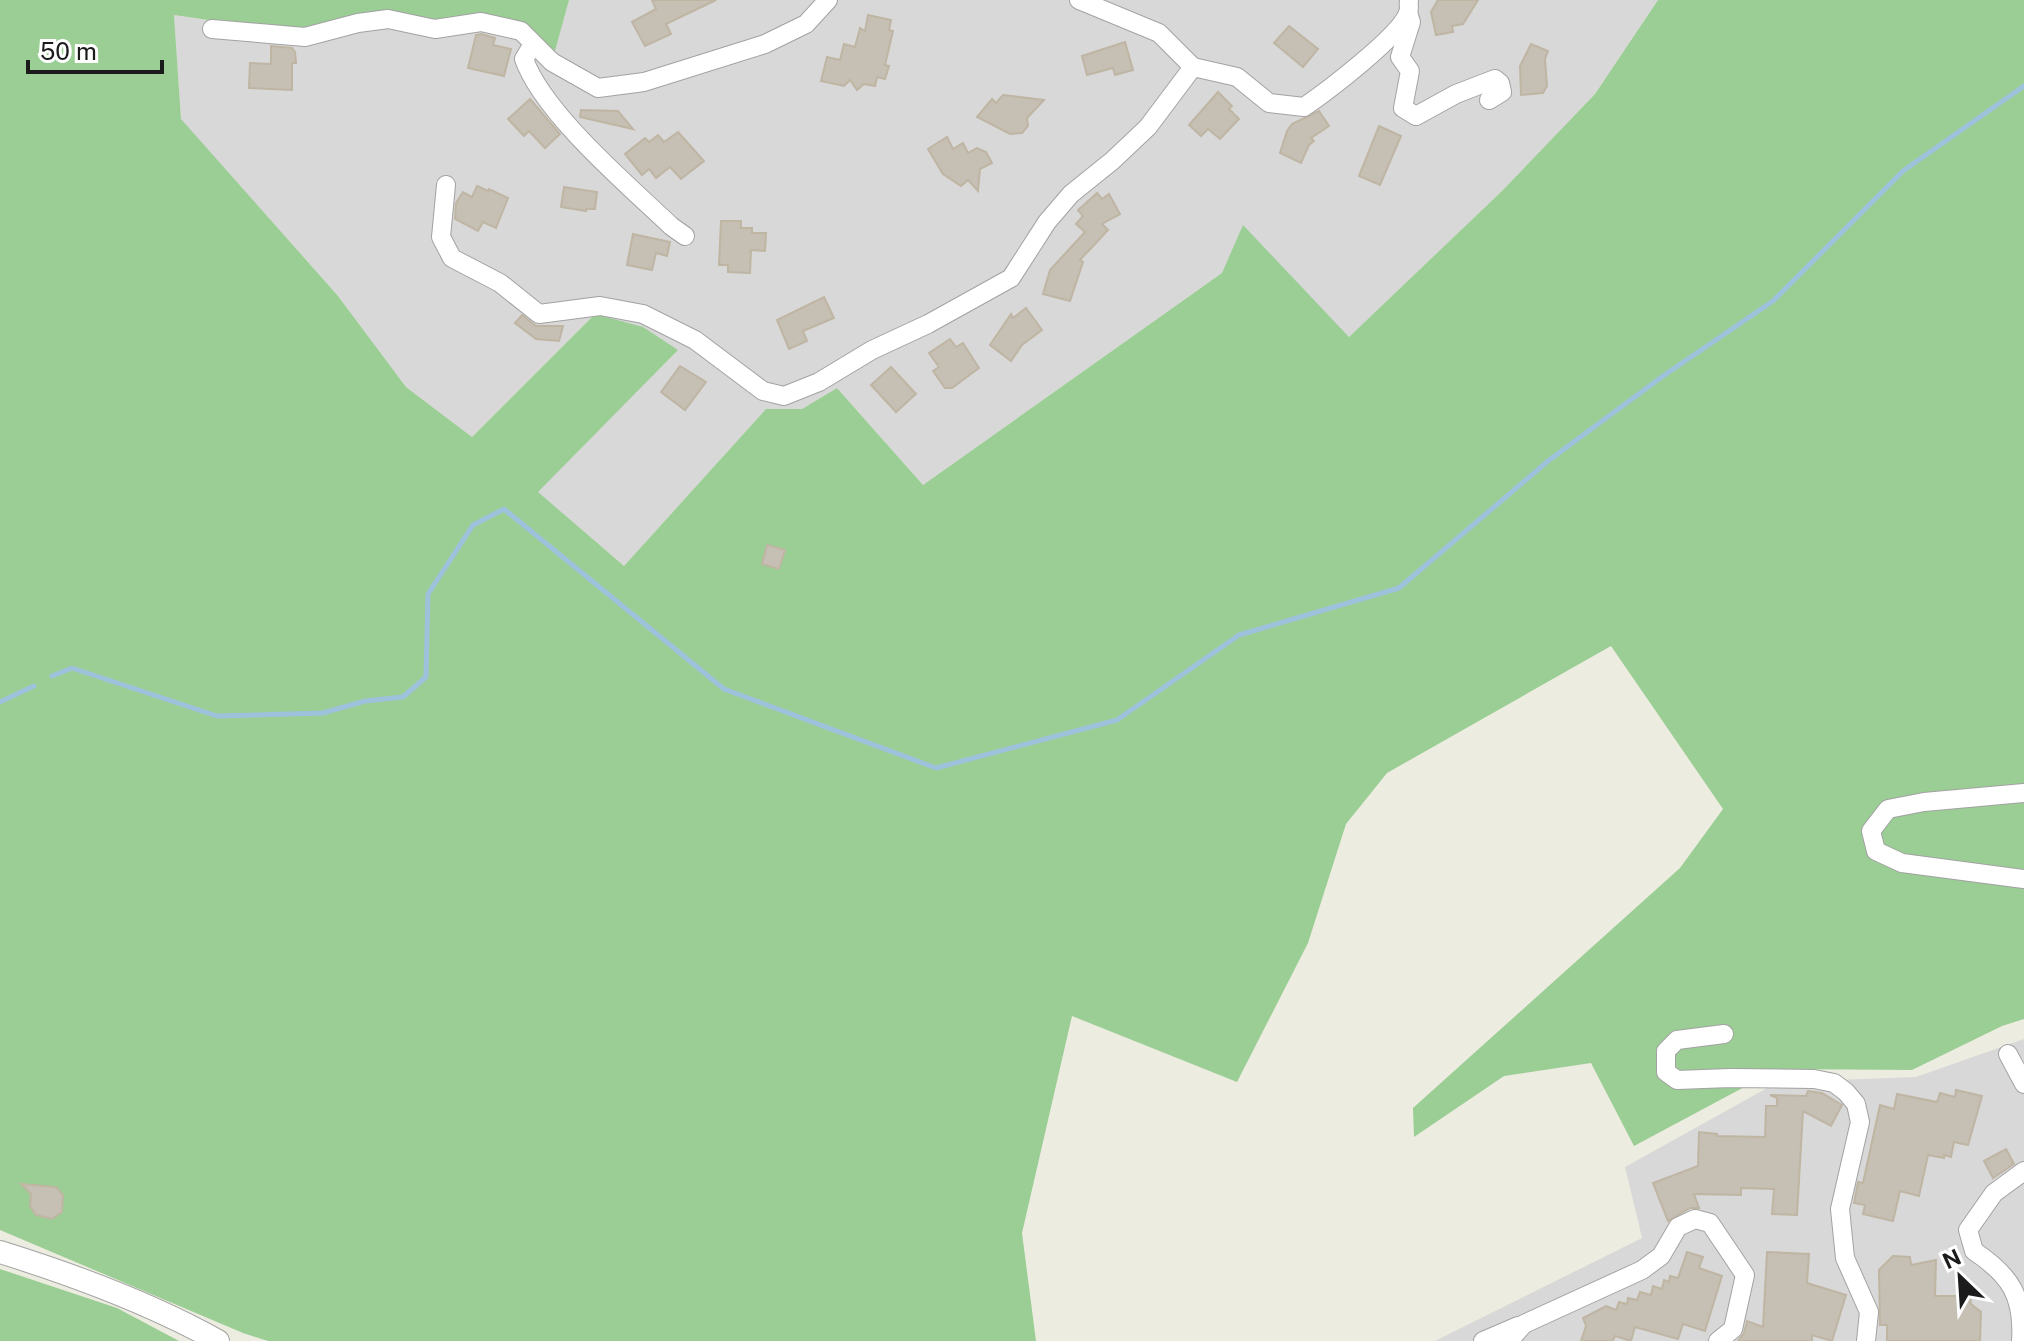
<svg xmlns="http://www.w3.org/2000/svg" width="2024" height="1341" viewBox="0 0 2024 1341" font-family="'Public Sans',sans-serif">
<rect width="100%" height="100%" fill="#edece0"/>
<!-- residential -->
<g fill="#d9d8d8">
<path d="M569,0H1658L1595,94L1503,190L1349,337L1222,273L923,485L837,388L802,409H766L624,566L537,492L678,350L595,314L472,437L406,387L338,296L181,120L174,15L297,33L344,20L525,28L555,50Z"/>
<path d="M2024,1039V1341H1435L1642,1238L1625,1167L1778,1082L1916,1077Z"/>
</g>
<!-- forest -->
<g fill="#9ace94">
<path d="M0,0H569L555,51L525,28L476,17L297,33L174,15L181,119L338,296L406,387L472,437L595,314L643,327L678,350L538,492L624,566L766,409H802L837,388L923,485L1222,273L1243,225L1349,337L1503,190L1595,94L1658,0H2024V1019L2002,1026L1912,1070L1778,1069L1634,1146L1591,1063L1504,1076L1414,1137L1413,1108L1680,868L1723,809L1611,646L1387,773L1346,824L1308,943L1237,1082L1072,1016L1022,1233L1036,1341H268L243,1333L0,1230Z"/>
<path d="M0,1269L117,1308L179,1341H0Z"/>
</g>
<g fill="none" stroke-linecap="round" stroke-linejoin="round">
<!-- stream -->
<g stroke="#9fc2dc" stroke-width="5">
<path d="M52,676L72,668L217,716L323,713L365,701L403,697L426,677L428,594L473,525L504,509L724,689L936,768L1117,720L1239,635L1399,588L1548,461L1663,376L1773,301L1903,171L2024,86"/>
<path d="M0,702L34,686"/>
</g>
</g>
<!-- building -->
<g fill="#c5bfb4" stroke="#bfb5a3" stroke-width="2">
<path d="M652,0H716L666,24L671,34L645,46L632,22L656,9Z"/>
<path d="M1438,0H1478L1463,24L1452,26L1453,32L1436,35L1431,12Z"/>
<path d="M868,15L891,20L889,30L893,31L885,65L889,66L885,79L877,77L875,86L864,84L857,90L850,80L844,86L821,81L827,57L840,60L844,44L855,47L860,28L865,31Z"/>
<path d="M1289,26L1318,49L1303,67L1274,43Z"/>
<path d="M481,34L495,38L493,45L511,49L504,76L468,68L476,35Z"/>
<path d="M1125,42L1133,70L1115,75L1113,68L1087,75L1082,56Z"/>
<path d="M1531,44L1548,51L1545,59L1547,86L1543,93L1521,95L1520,66Z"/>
<path d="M271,46L292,48L295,52L296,63H292V90L249,88L250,63L271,64Z"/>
<path d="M1218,92L1232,106L1229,109L1239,119L1220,139L1208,129L1201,136L1189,125Z"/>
<path d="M1003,95L1044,100L1027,118L1028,126L1022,133L1010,134L977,117L992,99L996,103Z"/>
<path d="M530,99L560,134L545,148L529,131L524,136L508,119Z"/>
<path d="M581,110L618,111L633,129L580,117Z"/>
<path d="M1319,111L1329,126L1311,138L1314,141L1309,145L1301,163L1280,153L1287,131L1292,124Z"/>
<path d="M1379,126L1401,136L1380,185L1359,176Z"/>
<path d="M678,132L704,161L681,179L670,167L656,178L649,169L642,175L625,154L645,138L649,142L658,135L664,142Z"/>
<path d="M947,137L953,149L963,143L968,153L977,148L986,152L992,163L980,169L978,191L968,180L961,186L943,174L928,149Z"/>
<path d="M477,186L488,191L489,189L508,198L496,228L483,222L478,231L455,219L456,203L463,192L472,197Z"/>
<path d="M564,187L597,192L595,209H586V211L561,207Z"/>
<path d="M1097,193L1102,199L1109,194L1120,214L1102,224L1108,230L1080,260L1083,262L1070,301L1043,294L1050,270L1085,232L1076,224L1083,216L1078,210Z"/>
<path d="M721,221H741V228H752V233H766L765,251L751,250L750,273L728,272V265H719Z"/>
<path d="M633,234L670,242L667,256L656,253L652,270L627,265Z"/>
<path d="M824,297L834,318L803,331L807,341L789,349L777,320Z"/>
<path d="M1026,308L1042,330L1022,345L1011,361L990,345L1011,314L1013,318Z"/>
<path d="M522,315L536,326H563L559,341L536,339L515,323Z"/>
<path d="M950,339L956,347L963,343L979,368L952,388H945L933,371L939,367L929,353Z"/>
<path d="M680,366L706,382L685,410L661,392Z"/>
<path d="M891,367L916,394L896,412L871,385Z"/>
<path d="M767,545L785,550L779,569L762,564Z"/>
<path d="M1956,1090L1982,1096L1968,1145L1954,1142L1951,1157L1944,1155V1158L1928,1155L1919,1196L1900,1191L1893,1221L1863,1214L1865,1205L1854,1203L1858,1182L1863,1183L1880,1105L1894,1109L1897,1094L1937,1102L1940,1093L1955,1097Z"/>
<path d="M1808,1091L1822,1093L1842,1105L1831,1126L1803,1111L1797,1215L1772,1214L1774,1189L1741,1188V1195L1694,1194L1699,1208H1690L1668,1221L1653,1183L1698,1166L1699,1132L1717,1134V1136L1765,1137L1766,1106H1777V1098L1770,1095L1806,1096Z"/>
<path d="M2006,1149L2014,1164L1993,1178L1984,1161Z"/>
<path d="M21,1184L56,1187L63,1195L62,1212L52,1219L36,1215L30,1206L31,1194Z"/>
<path d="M1687,1252L1703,1257L1699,1268L1722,1276L1705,1331L1683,1324L1678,1339L1635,1327L1631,1341L1615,1336L1613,1341H1581L1586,1326L1583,1318L1606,1306L1616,1310L1619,1302L1627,1304L1628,1298L1637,1300L1640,1292L1651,1295L1653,1286L1662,1289L1664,1280L1669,1282L1670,1276L1678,1278Z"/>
<path d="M1767,1252L1809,1254L1807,1283L1846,1295L1832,1341L1812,1335V1341H1738L1744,1333L1747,1321L1763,1327Z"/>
<path d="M1893,1256L1910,1257L1911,1265L1936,1260L1935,1296H1970L1971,1304L1981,1312L1980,1341H1887V1325H1880L1879,1270Z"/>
</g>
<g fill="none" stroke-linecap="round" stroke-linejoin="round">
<defs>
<g id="minor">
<path d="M1079,0L1159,33L1193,67"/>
<path d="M1408,13L1411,22L1400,57L1410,71L1403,108L1416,116L1456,94L1495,79L1500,83L1502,92L1489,100"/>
<path d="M212,29L305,37L358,23L388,19L435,29L481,22L521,31L552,62L598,88L644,82L765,44L806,24L828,0"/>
<path d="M533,44L524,59C543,113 628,185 671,226L685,236"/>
<path d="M1193,67L1237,77L1269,103L1304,107C1326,92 1400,36 1408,13C1410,9 1408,4 1409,0"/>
<path d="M446,185L441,237L452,258L500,283L539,314L600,306L643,314L695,340L763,391L784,396L819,382L872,350L928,324L1011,278L1047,222L1071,194L1112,161L1148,127L1193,67"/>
<path d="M2024,793L1924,802L1888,809L1871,831L1876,851L1902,863L2024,879"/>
<path d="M1724,1034L1677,1040L1666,1051V1072L1677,1080L1730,1078L1814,1079L1834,1083L1846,1092L1856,1104L1860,1122L1840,1209L1845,1258L1869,1312L1866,1341"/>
<path d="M2008,1054L2024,1084"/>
<path d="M1483,1341L1518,1326"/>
<path d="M1509,1341L1524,1324L1642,1270L1661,1256L1678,1227L1695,1219L1710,1223L1745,1275L1733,1329L1718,1341"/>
<path d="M2021,1341C2024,1296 2010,1275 1974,1251L1968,1230L1994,1193L2024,1171"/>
</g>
<path id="tertiary" d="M0,1252C74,1275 150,1303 218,1341"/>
</defs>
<!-- minor casing -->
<use href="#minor" stroke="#a2a2a2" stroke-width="20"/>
<!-- tertiary casing -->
<use href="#tertiary" stroke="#a2a2a2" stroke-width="24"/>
<!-- minor -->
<use href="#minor" stroke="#fff" stroke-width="18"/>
<!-- tertiary -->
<use href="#tertiary" stroke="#fff" stroke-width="22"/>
</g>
<!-- north arrow -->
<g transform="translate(1960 1277) rotate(335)" stroke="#ffffff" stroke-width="6" paint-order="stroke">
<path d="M0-6L14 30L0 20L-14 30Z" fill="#1b1b1b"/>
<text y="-12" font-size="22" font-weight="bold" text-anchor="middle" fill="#1b1b1b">N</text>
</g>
<!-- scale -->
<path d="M28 60v12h134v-12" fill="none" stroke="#1b1b1b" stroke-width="4"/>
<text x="40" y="60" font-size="24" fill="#1b1b1b" stroke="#ffffff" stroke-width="6" paint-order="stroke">50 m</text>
</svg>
